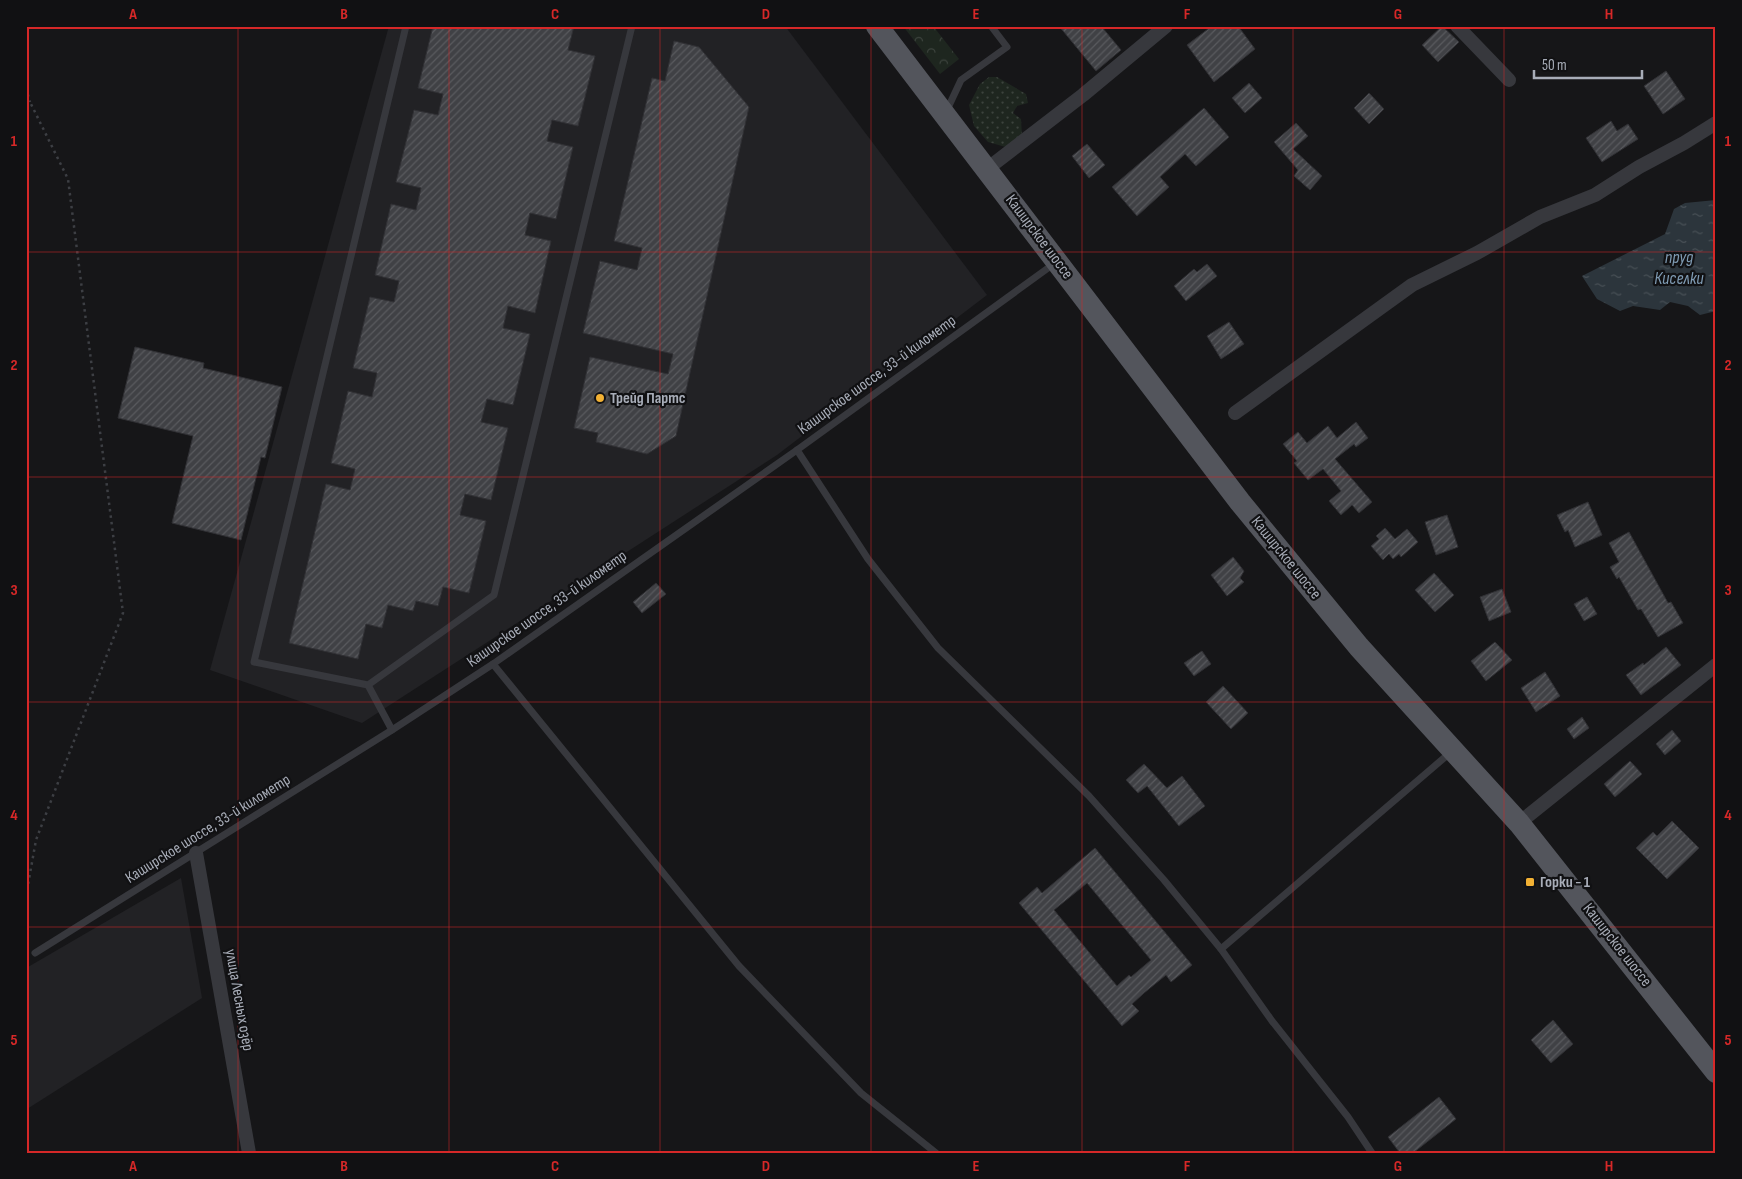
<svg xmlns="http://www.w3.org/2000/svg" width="1742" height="1179" viewBox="0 0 1742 1179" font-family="'Sofia Sans Condensed',sans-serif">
<defs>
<pattern id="grass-dots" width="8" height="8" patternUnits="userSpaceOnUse" patternTransform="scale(1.25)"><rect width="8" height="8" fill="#1e261f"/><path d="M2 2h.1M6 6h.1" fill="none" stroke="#3c433d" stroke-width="1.8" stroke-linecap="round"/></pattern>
<pattern id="forest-crowns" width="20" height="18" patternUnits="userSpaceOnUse" patternTransform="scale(1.25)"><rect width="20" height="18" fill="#1e261f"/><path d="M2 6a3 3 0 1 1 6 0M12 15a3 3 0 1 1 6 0" fill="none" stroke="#3c433d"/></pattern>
<pattern id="water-ripples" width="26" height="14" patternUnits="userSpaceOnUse" patternTransform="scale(1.25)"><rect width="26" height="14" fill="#2c353c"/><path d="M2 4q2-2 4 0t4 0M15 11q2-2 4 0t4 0" fill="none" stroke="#485056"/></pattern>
<pattern id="building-hatch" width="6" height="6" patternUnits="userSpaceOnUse" patternTransform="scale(1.25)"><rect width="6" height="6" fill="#404145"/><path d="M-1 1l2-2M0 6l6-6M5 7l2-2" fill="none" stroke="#595a5e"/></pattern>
</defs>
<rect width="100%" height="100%" fill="#161618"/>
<!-- built -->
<g fill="#222225">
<path d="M389,26H785L987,295L777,455L362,723L210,670Z"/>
<path d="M181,878L202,998L27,1109L28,967Z"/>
</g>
<!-- grass -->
<path fill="url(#grass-dots)" d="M989,77H997L1026,94L1028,103L1017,106L1013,113L1021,119L1022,136L1009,148L988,142L974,126L969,105L980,84Z"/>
<!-- forest -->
<path fill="url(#forest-crowns)" d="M903,26H933L959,59L940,74Z"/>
<!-- water -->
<path fill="url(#water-ripples)" d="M1716,200V311L1700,315L1688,306L1670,302L1660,310L1633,306L1620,311L1597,299L1582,276L1665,234L1674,209L1685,203Z"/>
<!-- building -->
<g fill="url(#building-hatch)" stroke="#303034" fill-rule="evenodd">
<path d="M433,26H574L568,50L595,56L578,126L552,120L547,141L573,147L556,219L530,213L525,235L551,241L535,313L508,306L503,328L530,334L513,405L487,399L481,422L508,428L491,500L465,494L460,515L486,521L469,593L443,587L438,606L416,601L413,611L388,605L382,628L366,624L358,659L289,643L326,484L350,490L355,469L331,463L348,391L372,397L377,373L353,368L370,297L394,302L399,281L375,275L391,204L416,210L421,188L396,182L414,110L438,115L443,94L418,88Z"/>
<path d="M1059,26H1101L1121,50L1096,71Z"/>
<path d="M1212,26H1238L1255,49L1214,82L1187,45Z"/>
<path d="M1442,26L1459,42L1438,62L1422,45Z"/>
<path d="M674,41L699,47L749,107L676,436L647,454L596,442L598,433L574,428L590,357L668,374L673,354L583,333L600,261L637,270L642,248L614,241L652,78L665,81Z"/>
<path d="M1666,71L1685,99L1663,114L1644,86Z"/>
<path d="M1249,83L1262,98L1245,113L1232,98Z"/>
<path d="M1369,93L1384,109L1369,124L1354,108Z"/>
<path d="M1204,108L1229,137L1196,166L1185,154L1160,177L1169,187L1137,216L1112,187Z"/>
<path d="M1611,121L1617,131L1628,124L1638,139L1602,162L1586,138Z"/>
<path d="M1296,123L1308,136L1293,149L1322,176L1310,190L1294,176L1298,170L1274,142Z"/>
<path d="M1087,144L1105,165L1089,178L1072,156Z"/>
<path d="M1207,264L1217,276L1186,301L1174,286L1194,269L1197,272Z"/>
<path d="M1229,322L1244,344L1221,359L1207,336Z"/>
<path d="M135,347L204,363L203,368L282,387L265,458L261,457L241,540L172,523L193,436L118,418Z"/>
<path d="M1356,422L1368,438L1356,447L1354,444L1335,459L1372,502L1359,513L1352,505L1341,515L1329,501L1341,491L1323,469L1308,480L1294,463L1297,461L1283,444L1298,432L1307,443L1328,426L1337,438Z"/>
<path d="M1588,502L1602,535L1575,547L1568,530L1565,532L1557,515Z"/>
<path d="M1447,515L1458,547L1436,555L1425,522Z"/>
<path d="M1385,528L1395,539L1407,529L1418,542L1401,557L1399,554L1393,559L1389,554L1383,560L1371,546L1379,539L1376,536Z"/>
<path d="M1629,532L1668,603L1671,602L1683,623L1658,637L1641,609L1638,610L1619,577L1617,579L1610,567L1619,562L1609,543Z"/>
<path d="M1233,557L1244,571L1240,578L1244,582L1227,596L1211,575Z"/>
<path d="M1434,573L1454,595L1435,612L1415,590Z"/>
<path d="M656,583L666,594L642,613L633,602Z"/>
<path d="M1502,589L1511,612L1489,621L1480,597Z"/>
<path d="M1587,597L1597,614L1584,621L1574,604Z"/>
<path d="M1495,642L1512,660L1486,681L1471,661Z"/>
<path d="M1666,647L1681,665L1641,695L1626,675L1643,663L1644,665Z"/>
<path d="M1202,651L1211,664L1194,676L1184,663Z"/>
<path d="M1545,672L1560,696L1536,712L1521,688Z"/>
<path d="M1223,686L1248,713L1231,729L1206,702Z"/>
<path d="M1582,717L1589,728L1574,739L1567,729Z"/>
<path d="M1672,730L1681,741L1665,755L1656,744Z"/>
<path d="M1630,761L1642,774L1615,797L1604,784Z"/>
<path d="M1144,764L1167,788L1182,776L1205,806L1179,826L1147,786L1138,793L1126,780Z"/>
<path d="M1672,821L1699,848L1667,879L1636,848L1653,832L1657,836Z"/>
<path d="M1095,848L1192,965L1171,982L1166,975L1144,993L1132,1004L1139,1011L1122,1026L1019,903L1037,887L1042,893ZM1087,883L1151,960L1131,977L1129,975L1117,986L1054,910Z"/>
<path d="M1553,1020L1573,1044L1551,1063L1531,1040Z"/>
<path d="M1439,1097L1456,1119L1413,1153H1400L1388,1137Z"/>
</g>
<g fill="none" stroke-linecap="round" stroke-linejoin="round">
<!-- path -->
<g stroke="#3d3f44" stroke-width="2.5" stroke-dasharray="2.5 4" stroke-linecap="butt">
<path d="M26,88L30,102"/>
<path d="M26,102H30L68,179L123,613L36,840L26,896"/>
</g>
<!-- lane -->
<g stroke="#37383d" stroke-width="7">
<path d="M406,26L254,662L368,685L494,595L632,26"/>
<path d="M946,112L961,80L1007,47L991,26"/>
<path d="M797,450L868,559L938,648L1089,796L1164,880L1221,949L1272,1021L1348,1117L1372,1153"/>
<path d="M493,664L739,966L861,1093L936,1153"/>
<path d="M368,685L392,730"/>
<path d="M1221,949L1451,752"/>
<path d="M35,953L392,730L493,664L797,450L1055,263"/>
</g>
<!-- street -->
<g stroke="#37383d" stroke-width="14">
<path d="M1457,26L1509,80"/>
<path d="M987,169L1083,95L1166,26"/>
<path d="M1235,413L1412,285L1477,253L1540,217L1595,195L1639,167L1684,143L1716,123"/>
<path d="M1519,823L1716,665"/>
<path d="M196,853L249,1153"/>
</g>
<!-- primary -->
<path stroke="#53555c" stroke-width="22" d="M877,26L1240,502L1359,647L1519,823L1716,1072"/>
</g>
<!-- grid -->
<path fill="none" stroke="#d62828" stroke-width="1" stroke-opacity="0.55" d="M238,26V1153M449,26V1153M660,26V1153M871,26V1153M1082,26V1153M1293,26V1153M1504,26V1153M26,252H1716M26,477H1716M26,702H1716M26,927H1716"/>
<!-- markers -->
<g fill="#f2b134" stroke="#111113" stroke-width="2">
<circle cx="600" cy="398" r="5"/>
<rect x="1525" y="877" width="10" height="10" rx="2.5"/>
</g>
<g text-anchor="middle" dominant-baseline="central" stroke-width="4.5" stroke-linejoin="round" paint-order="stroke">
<!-- street labels -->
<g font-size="16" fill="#a8adb8" stroke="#111113">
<text transform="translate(1039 237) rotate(53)">Каширское шоссе</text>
<text transform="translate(877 375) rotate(-36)">Каширское шоссе, 33-й километр</text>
<text transform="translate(1286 558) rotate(51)">Каширское шоссе</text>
<text transform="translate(547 609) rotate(-35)">Каширское шоссе, 33-й километр</text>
<text transform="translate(208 829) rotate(-32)">Каширское шоссе, 33-й километр</text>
<text transform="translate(1617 945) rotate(52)">Каширское шоссе</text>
<text transform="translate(239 1000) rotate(80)">улица Лесных озёр</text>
</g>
<!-- poi labels -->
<g font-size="16" font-weight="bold" fill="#a8adb8" stroke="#111113" text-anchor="start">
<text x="610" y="398">Трейд Партс</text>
<text x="1540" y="882">Горки - 1</text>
</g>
<!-- water labels -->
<g font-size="18" font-style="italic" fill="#7f9bb3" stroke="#111113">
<text x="1679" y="257">пруд<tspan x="1679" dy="21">Киселки</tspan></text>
</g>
</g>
<!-- border -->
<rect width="1742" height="1179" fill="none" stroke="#111113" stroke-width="55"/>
<!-- scale -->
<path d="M1534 70v8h108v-8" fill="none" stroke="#a8adb8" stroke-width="2.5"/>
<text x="1542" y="70" font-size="15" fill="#a8adb8" stroke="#111113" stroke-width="4" paint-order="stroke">50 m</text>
<rect x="28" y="28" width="1686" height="1124" fill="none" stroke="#d62828" stroke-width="2"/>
<g font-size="16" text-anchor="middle" font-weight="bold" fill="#d62828">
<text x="133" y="19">A</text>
<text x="344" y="19">B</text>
<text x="555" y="19">C</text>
<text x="766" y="19">D</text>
<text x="976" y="19">E</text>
<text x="1187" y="19">F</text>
<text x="1398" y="19">G</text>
<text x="1609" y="19">H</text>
<text x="14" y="146">1</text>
<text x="1728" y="146">1</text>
<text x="14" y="370">2</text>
<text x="1728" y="370">2</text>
<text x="14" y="595">3</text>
<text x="1728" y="595">3</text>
<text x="14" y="820">4</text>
<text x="1728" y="820">4</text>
<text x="14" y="1045">5</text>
<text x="1728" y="1045">5</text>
<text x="133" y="1171">A</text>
<text x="344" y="1171">B</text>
<text x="555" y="1171">C</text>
<text x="766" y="1171">D</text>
<text x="976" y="1171">E</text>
<text x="1187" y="1171">F</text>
<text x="1398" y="1171">G</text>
<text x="1609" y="1171">H</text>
</g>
</svg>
